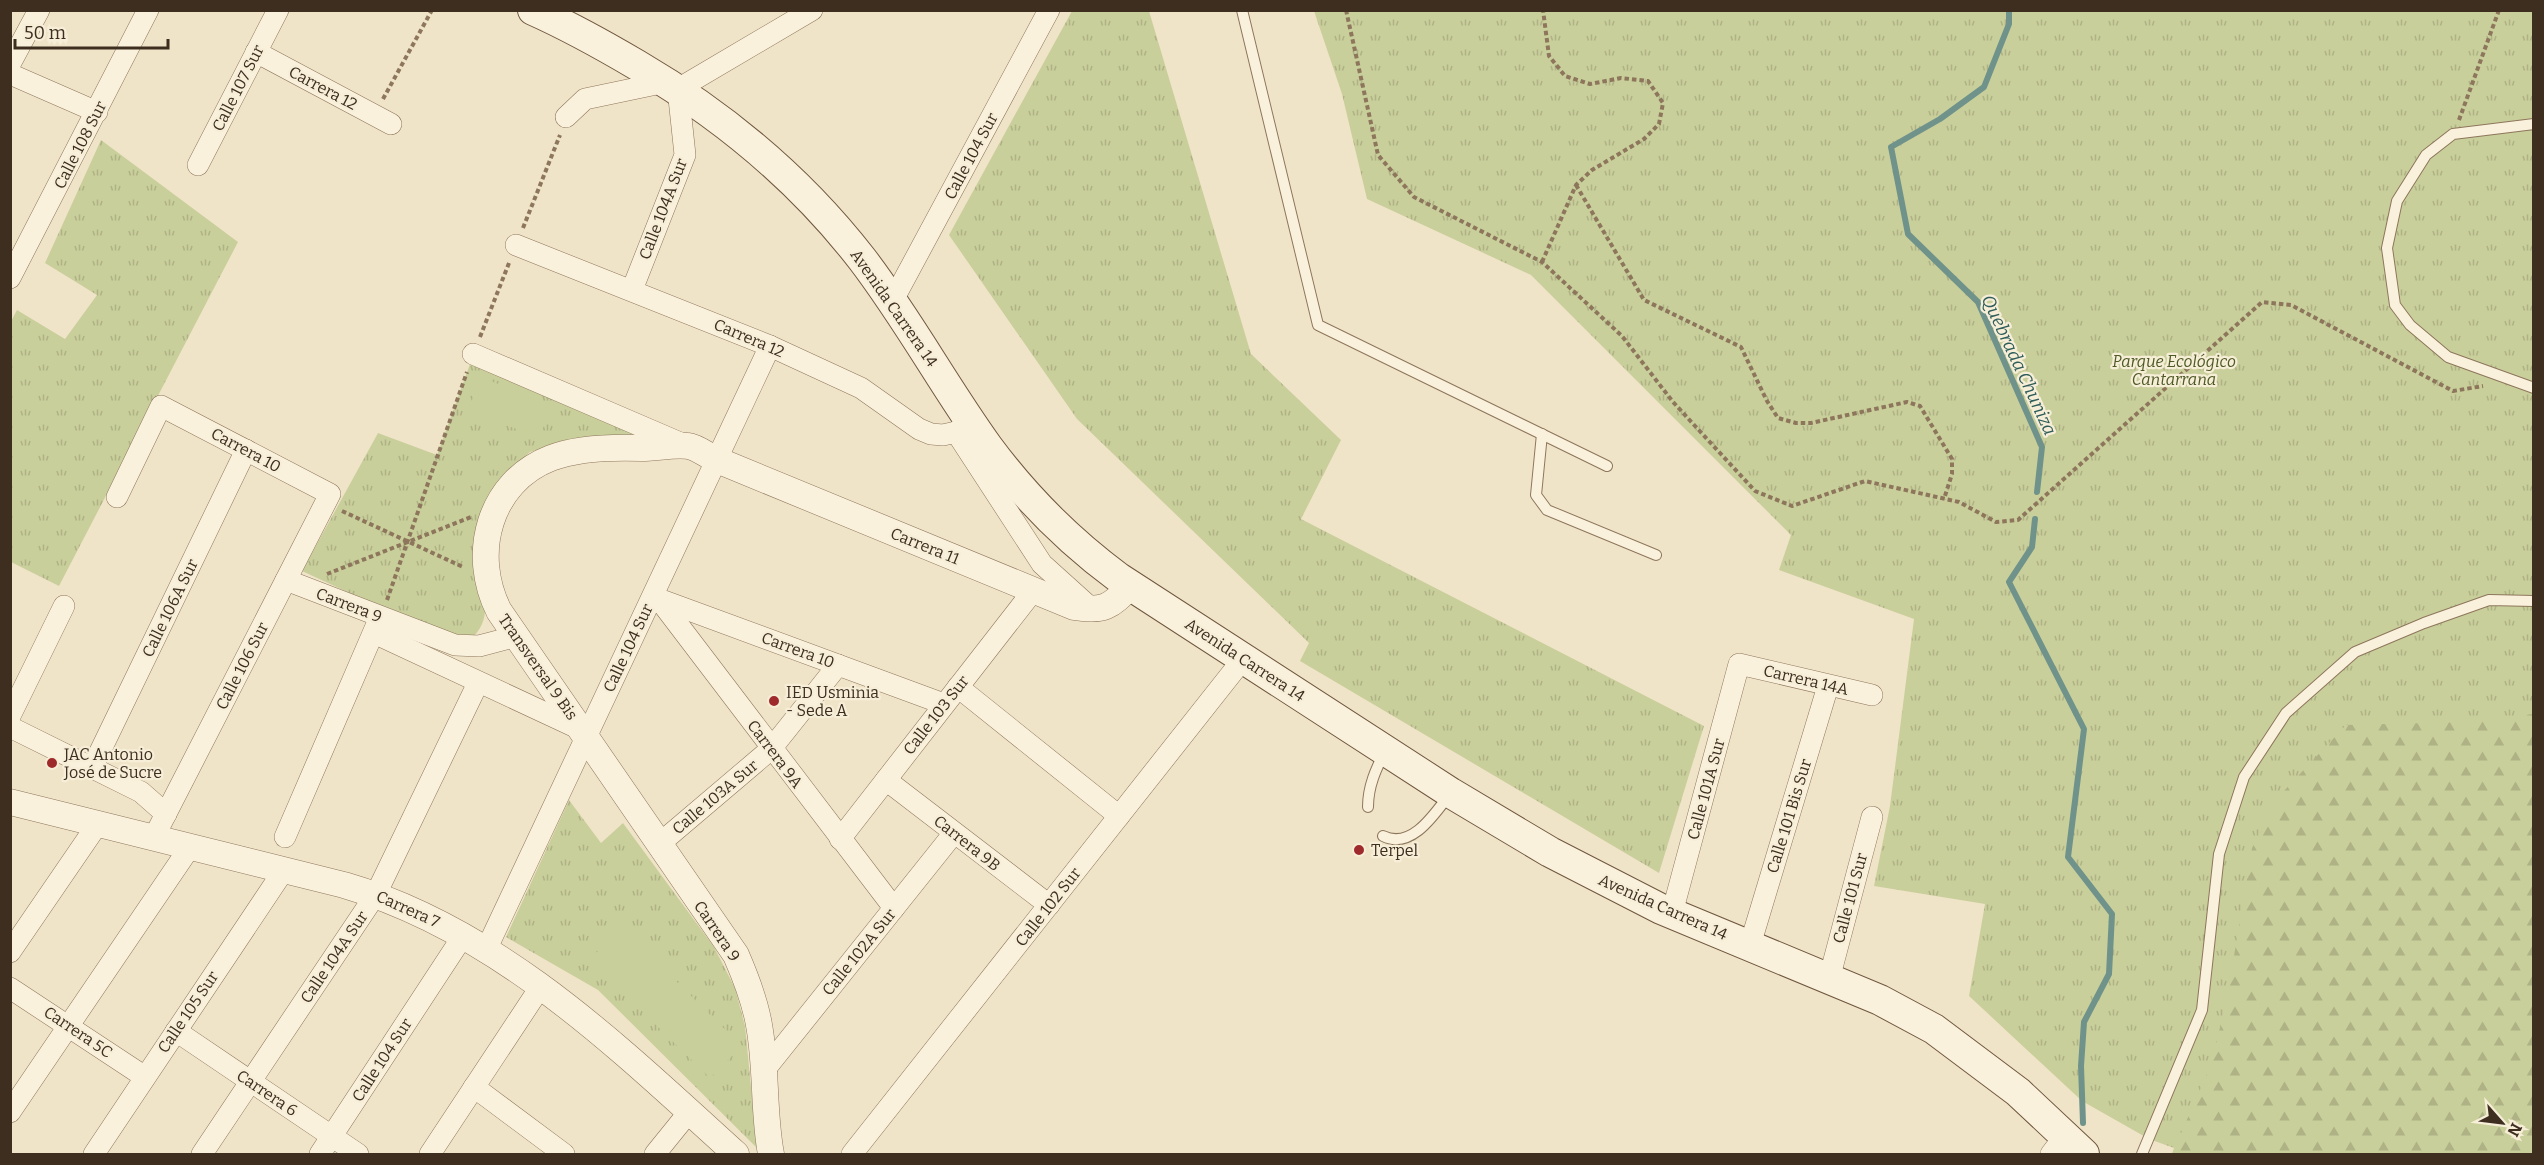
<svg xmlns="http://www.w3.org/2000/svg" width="2544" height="1165" viewBox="0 0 2544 1165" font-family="Bitter,serif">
<defs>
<pattern id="grass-tufts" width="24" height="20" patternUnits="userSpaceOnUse" patternTransform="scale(1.5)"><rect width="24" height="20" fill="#c9cf9b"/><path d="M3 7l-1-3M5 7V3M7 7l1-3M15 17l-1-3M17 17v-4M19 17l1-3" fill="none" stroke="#aeb285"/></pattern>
<pattern id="forest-firs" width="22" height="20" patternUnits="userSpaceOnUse" patternTransform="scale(1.5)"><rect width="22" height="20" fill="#c9cf9b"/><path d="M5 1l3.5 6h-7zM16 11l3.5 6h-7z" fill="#aeb285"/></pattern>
</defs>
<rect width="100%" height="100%" fill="#f0e4c8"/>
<!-- grass -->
<g fill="url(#grass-tufts)">
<path d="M1072,11H1149L1251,354L1341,440L1301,519L1704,726L1659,873L1300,661L1309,643L1077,419L949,235Z"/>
<path d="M1314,11H2533V1154H2172L2174,1148L2149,1139L2082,1101L1969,996L1985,904L1874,886L1890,806L1914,619L1779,570L1791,535L1531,275L1367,199L1342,94Z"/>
<path d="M101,140L238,242L59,586L11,562L10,323L17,310L65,339L97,295L45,263Z"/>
<path d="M470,364L647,437L574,440L530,452L503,476L485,601C486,618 483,628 470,640L442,636L302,571L378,433L437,455Z"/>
<path d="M569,800L601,843L623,823L714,947L735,988L745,1026L757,1148L598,990L506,937Z"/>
</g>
<!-- forest -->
<path fill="url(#forest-firs)" d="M2533,714V1154H2172L2213,1060L2230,980L2252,848L2283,792L2346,725L2466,722Z"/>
<!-- pitch -->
<g fill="#c9cf9b">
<path d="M481,377L552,406L539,438L468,410Z"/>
<path d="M622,927L679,984L647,1016L590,959Z"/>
<path d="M684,989L742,1046L710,1078L653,1022Z"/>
</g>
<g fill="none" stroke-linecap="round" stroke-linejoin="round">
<!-- stream -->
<g stroke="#6f938a" stroke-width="6">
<path d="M2009,10V24L1984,87L1940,119L1891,147L1908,234L1978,302L2042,447L2037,492"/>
<path d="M2035,519L2032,547L2009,582L2084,729L2068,857L2112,914L2109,974L2084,1022L2081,1066L2083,1123"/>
</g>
<defs>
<g id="service">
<path d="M1242,10L1318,325L1607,466"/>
<path d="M2534,124L2453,134L2426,155L2397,201L2387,248L2395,305L2410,325L2448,357L2534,388"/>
<path d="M1542,434L1536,495L1547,510L1656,555"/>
<path d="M1368,807C1368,786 1376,769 1385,751"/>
<path d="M1383,836C1411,850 1434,815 1449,795"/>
<path d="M2142,1154L2202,1010L2219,854L2244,777L2286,713L2355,652L2424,623L2489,600L2534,601"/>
</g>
<g id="minor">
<path d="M256,52L391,124"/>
<path d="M10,64L39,10"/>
<path d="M10,74L97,112"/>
<path d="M566,117L585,99L666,82"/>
<path d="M198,165L278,10"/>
<path d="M516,245L770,346L861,388L919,429L931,434L943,435L956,432L971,421"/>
<path d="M10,278L148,10"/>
<path d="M632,290L685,155L678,89L812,10"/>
<path d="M892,302L1049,10"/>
<path d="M473,354L685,445"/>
<path d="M956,432L1042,564L1093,610"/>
<path d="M117,497L161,406L330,494L153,839"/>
<path d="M286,580L455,645L479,646L517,636"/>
<path d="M656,598L944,704"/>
<path d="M658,598L894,908"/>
<path d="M374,633L582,730"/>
<path d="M958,687L1119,816"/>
<path d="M10,716L64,606"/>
<path d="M10,727L141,792L166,814"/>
<path d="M93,766L246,450"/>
<path d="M886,780L1049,905"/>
<path d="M285,837L380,617"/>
<path d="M840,839L1033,591"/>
<path d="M658,845L771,749L838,665"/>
<path d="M1672,913L1739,664L1872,695"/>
<path d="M1750,945L1828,686"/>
<path d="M486,950L770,346"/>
<path d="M10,952L97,825"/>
<path d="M1829,979L1872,817"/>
<path d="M10,988L145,1077"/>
<path d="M176,1031L358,1154"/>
<path d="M763,1072L954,833"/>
<path d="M474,1087L564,1154"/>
<path d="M10,1112L190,847"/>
<path d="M94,1154L284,870"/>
<path d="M202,1154L376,894L478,683"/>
<path d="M320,1154L463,936"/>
<path d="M430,1154L541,986"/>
<path d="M655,1154L689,1112"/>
<path d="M852,1154L1243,659"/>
<path d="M2051,1154L2065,1136"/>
</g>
<g id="tertiary">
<path d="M10,802L344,885C499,930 619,1048 736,1154"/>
<path d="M771,1154C763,1112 767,1068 759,1025C755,1001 746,978 736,955L499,611C470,554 489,482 551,458C577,448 614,447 642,448C656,448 675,444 688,446C697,447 708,456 717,460L1074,607C1103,612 1111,607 1130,586"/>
</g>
<path id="secondary" d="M533,10C569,26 603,45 637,65C724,116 800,179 862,259C908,319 944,386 988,447C1025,497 1069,541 1119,578L1451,793L1550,852L1661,909L1880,1000L1934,1029L2018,1092L2084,1154"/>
</defs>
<!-- service casing -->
<use href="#service" stroke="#8d765c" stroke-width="12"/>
<!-- minor casing -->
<use href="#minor" stroke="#8d765c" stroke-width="22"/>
<!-- tertiary casing -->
<use href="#tertiary" stroke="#8d765c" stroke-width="27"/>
<!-- secondary casing -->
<use href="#secondary" stroke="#6f573f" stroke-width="32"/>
<!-- path -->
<g stroke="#8d765c" stroke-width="4" stroke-dasharray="4.5 3" stroke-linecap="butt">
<path d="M1346,10L1378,155L1414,197L1542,262L1622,336L1673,402L1755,491L1792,506L1865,481L1959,502L1996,522L2018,520L2262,302L2291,305L2453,391L2483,386"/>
<path d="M383,99L432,10"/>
<path d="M2459,120L2499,10"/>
<path d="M1576,185L1644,300L1741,347L1767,401L1778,418L1796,423H1811L1907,402L1920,406L1952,459V474L1944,499"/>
<path d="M523,228L560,135"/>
<path d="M1542,262L1576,185L1592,170L1644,139L1659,124L1663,103L1648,81L1621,78L1590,84L1565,76L1549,56L1543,10"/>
<path d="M480,337L509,263"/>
<path d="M342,511L463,567"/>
<path d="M327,574L471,517"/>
<path d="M387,600L467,372"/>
</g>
<!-- service -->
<use href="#service" stroke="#faf1dc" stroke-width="10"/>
<!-- minor -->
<use href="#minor" stroke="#faf1dc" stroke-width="21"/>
<!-- tertiary -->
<use href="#tertiary" stroke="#faf1dc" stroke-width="26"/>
<!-- secondary -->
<use href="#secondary" stroke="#faf1dc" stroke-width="30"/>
</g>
<!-- markers -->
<g fill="#9e2a2b" stroke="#f7eed8" stroke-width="2">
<circle cx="774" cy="701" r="6"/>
<circle cx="52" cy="763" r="6"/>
<circle cx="1359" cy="850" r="6"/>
</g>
<g text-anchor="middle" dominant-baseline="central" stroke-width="4.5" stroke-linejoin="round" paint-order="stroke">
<!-- street labels -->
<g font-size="16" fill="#3d2e20" stroke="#f7eed8">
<text transform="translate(238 88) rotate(-63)">Calle 107 Sur</text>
<text transform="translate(323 88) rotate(28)">Carrera 12</text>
<text transform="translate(80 145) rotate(-63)">Calle 108 Sur</text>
<text transform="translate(971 156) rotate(-62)">Calle 104 Sur</text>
<text transform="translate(663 209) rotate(-69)">Calle 104A Sur</text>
<text transform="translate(894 308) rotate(55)">Avenida Carrera 14</text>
<text transform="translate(749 338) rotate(23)">Carrera 12</text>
<text transform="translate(246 450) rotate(28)">Carrera 10</text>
<text transform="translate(925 546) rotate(22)">Carrera 11</text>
<text transform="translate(349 605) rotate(21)">Carrera 9</text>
<text transform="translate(170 608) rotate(-64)">Calle 106A Sur</text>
<text transform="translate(628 648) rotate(-65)">Calle 104 Sur</text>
<text transform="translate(798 650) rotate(20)">Carrera 10</text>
<text transform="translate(1245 660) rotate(33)">Avenida Carrera 14</text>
<text transform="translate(242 666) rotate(-63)">Calle 106 Sur</text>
<text transform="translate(538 667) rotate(55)">Transversal 9 Bis</text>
<text transform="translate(1806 680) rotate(13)">Carrera 14A</text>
<text transform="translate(936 715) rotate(-52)">Calle 103 Sur</text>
<text transform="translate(775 754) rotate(53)">Carrera 9A</text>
<text transform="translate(1706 789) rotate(-75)">Calle 101A Sur</text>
<text transform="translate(715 797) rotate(-40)">Calle 103A Sur</text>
<text transform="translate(1789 816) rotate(-73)">Calle 101 Bis Sur</text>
<text transform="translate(967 843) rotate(38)">Carrera 9B</text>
<text transform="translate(1850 898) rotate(-75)">Calle 101 Sur</text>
<text transform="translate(1048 907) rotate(-52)">Calle 102 Sur</text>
<text transform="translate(1663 907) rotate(24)">Avenida Carrera 14</text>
<text transform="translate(408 909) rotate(24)">Carrera 7</text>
<text transform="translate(717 931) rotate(56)">Carrera 9</text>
<text transform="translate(859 952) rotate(-51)">Calle 102A Sur</text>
<text transform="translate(334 957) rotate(-56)">Calle 104A Sur</text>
<text transform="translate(188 1012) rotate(-56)">Calle 105 Sur</text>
<text transform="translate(78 1032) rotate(34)">Carrera 5C</text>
<text transform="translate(382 1060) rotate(-57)">Calle 104 Sur</text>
<text transform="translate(267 1093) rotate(34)">Carrera 6</text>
</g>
<!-- park labels -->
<g font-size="16" font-style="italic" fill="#4d5a26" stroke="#f7eed8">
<text x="2174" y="361">Parque Ecológico<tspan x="2174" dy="18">Cantarrana</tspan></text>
</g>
<!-- poi labels -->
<g font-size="16" fill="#3d2e20" stroke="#f7eed8" text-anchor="start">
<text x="786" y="692">IED Usminia<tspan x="786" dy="18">- Sede A</tspan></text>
<text x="64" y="754">JAC Antonio<tspan x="64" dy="18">José de Sucre</tspan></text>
<text x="1371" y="850">Terpel</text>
</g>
<!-- water labels -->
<g font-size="18" font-style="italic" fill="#2f5d5a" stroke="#f7eed8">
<text transform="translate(2019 365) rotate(65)">Quebrada Chuniza</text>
</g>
</g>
<!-- border -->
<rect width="2544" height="1165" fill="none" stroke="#3d2e20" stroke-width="24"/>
<!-- north arrow -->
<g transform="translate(2502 1123) rotate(118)" stroke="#f7eed8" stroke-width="4.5" paint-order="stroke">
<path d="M0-4.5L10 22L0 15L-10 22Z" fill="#3d2e20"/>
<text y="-9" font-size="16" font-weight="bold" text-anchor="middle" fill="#3d2e20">N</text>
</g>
<!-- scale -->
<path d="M15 39v9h153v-9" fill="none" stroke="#3d2e20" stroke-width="3"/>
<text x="24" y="39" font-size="18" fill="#3d2e20" stroke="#f7eed8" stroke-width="4.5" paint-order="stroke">50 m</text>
</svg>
